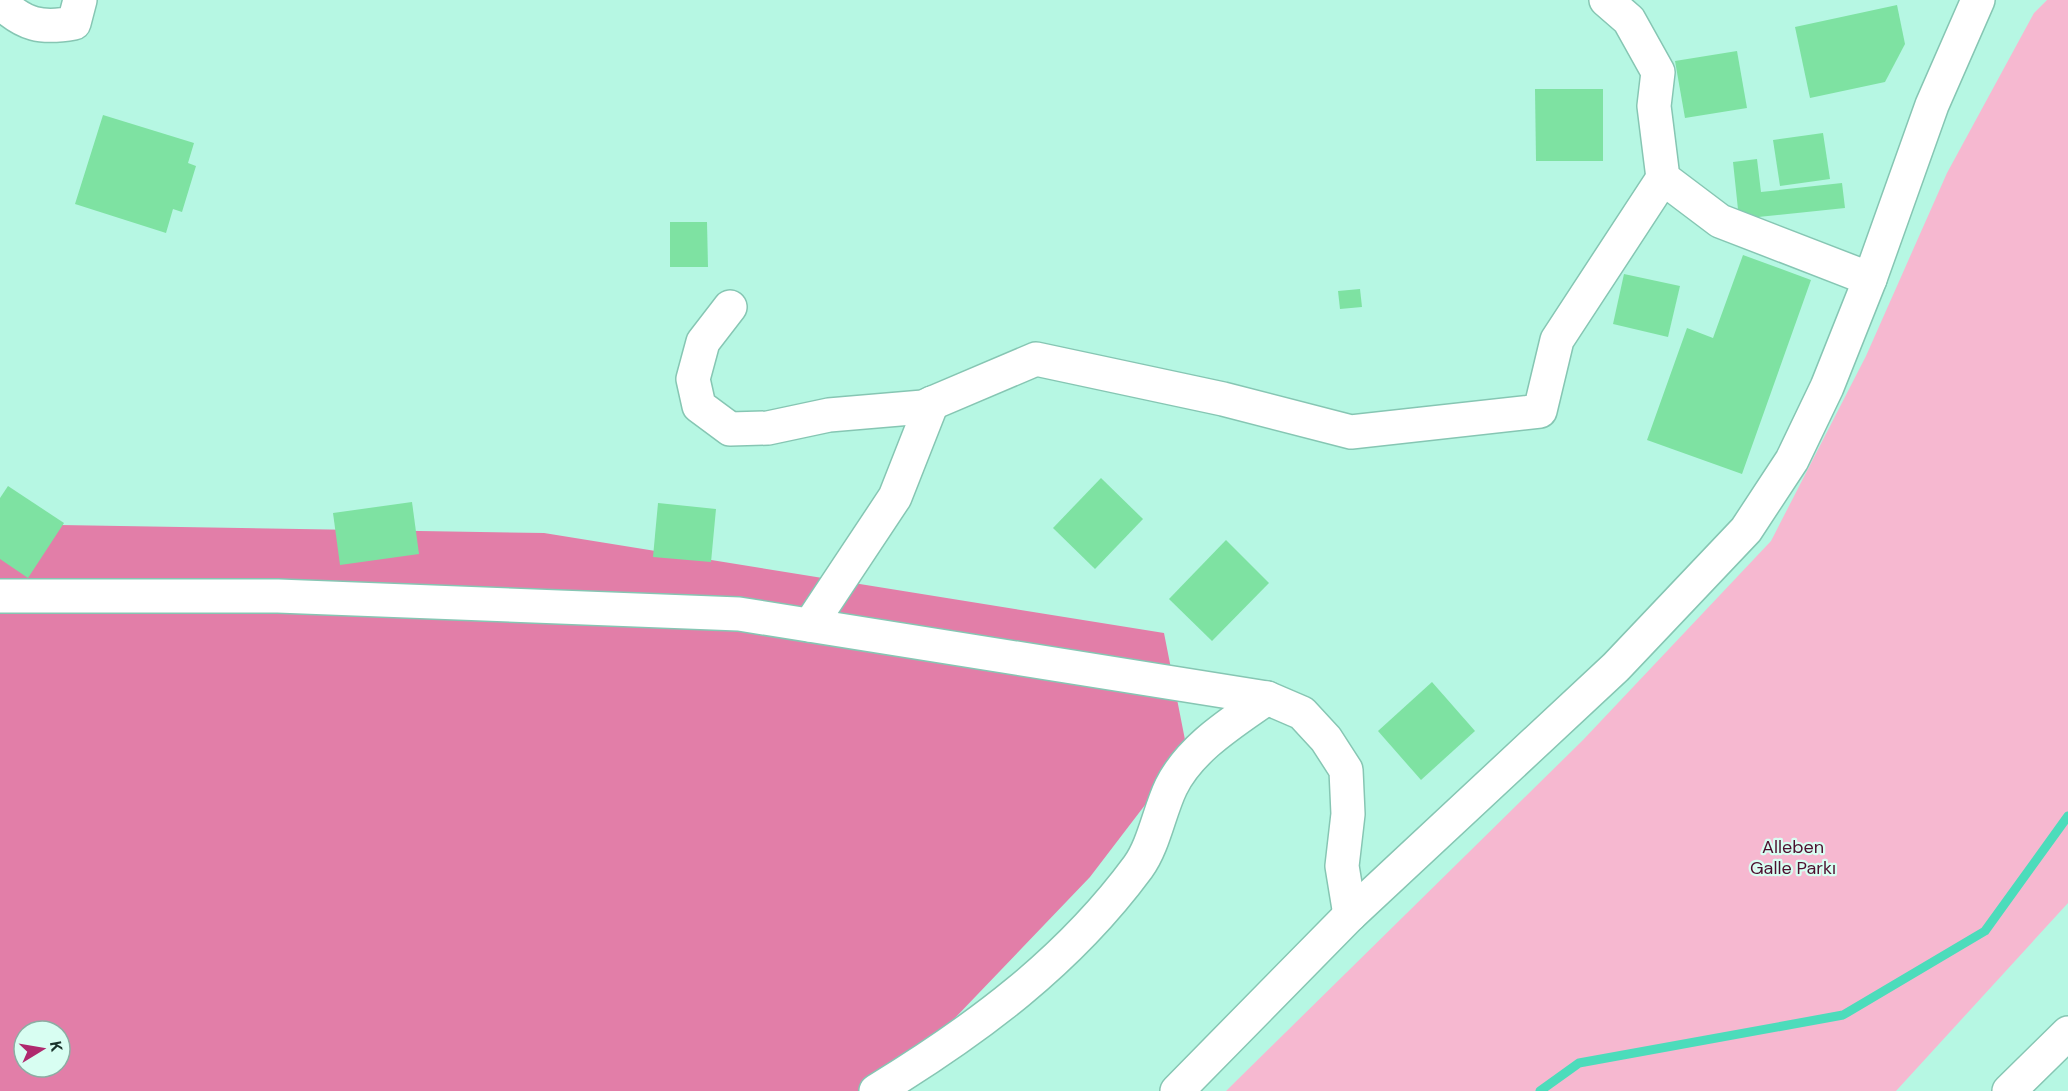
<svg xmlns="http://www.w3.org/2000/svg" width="2068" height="1091" viewBox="0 0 2068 1091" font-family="'DM Sans',sans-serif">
<rect width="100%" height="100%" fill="#b6f7e3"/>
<!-- green -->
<path fill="#f6b8d0" d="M2047,0H2068V903L1896,1091H1226L1583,740L1771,541L1866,356L1947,173L2034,13Z"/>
<!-- forest -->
<path fill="#e27ea8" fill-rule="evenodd" d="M0,524L544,533L1164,633L1187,750L1090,877L885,1091H0ZM24,1031H60V1067H24Z"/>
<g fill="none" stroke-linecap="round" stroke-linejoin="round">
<!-- stream -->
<path stroke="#4cdcbb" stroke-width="9" d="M1540,1091L1579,1063L1843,1015L1985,931L2068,816"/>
</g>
<!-- building -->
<g fill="#7ee2a2">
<path d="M1897,5L1905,44L1885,82L1810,98L1795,27Z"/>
<path d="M1737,51L1747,108L1685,118L1675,61Z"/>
<path d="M1535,89H1603V161H1536Z"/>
<path d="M103,115L194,143L188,163L196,166L182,212L173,209L166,233L75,204Z"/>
<path d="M1823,133L1830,179L1780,186L1773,140Z"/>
<path d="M1757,159L1761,192L1842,183L1845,208L1739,219L1733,162Z"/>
<path d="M670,222H707L708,267H670Z"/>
<path d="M1743,255L1811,280L1742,474L1647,440L1687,328L1713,338Z"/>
<path d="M1624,274L1680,286L1668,337L1613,324Z"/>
<path d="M1360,289L1362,307L1340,309L1338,291Z"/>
<path d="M1101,478L1143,519L1095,569L1053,528Z"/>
<path d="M8,486L64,523L28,578L0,559V498Z"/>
<path d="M412,502L419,554L340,565L333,513Z"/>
<path d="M658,503L716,509L711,562L653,557Z"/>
<path d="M1226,540L1269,583L1212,641L1169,599Z"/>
<path d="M1432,682L1475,731L1421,780L1378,731Z"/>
</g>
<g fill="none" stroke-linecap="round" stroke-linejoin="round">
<defs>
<g id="minor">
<path d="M1606,0L1629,20L1658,72L1654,106L1663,178L1720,221L1870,279"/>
<path d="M0,2C24,25 41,29 74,23L80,0"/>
<path d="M730,307L703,342L693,379L699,406L730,429L768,428L829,415L923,407L1036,359L1223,399L1351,432L1540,411L1557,340L1663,178"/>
<path d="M0,596H278L739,614L1267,698L1302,713L1326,739L1346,770L1348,814L1342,866L1350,915"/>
<path d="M810,625L895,497L932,403"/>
<path d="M876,1091C976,1030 1068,962 1138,867C1154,845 1159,812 1171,787C1190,748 1233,722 1267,698"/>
<path d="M1177,1091L1350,915L1616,667L1746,530L1792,460L1827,387L1870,279L1932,105L1978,0"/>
<path d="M2009,1091L2068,1033"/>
</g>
</defs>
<!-- minor casing -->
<use href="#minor" stroke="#86c6b3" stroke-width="36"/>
<!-- minor -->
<use href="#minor" stroke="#fff" stroke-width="33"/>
</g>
<g text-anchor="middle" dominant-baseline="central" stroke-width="4.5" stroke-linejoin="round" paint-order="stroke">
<!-- park labels -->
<g font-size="18" fill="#4d0f2e" stroke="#d8fef2">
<text x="1793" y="847">Alleben<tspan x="1793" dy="21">Galle Parkı</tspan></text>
</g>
</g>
<!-- north arrow -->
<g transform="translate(42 1049) rotate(79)"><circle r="28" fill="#d8fef2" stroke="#8cada3" stroke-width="1.5"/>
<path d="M0-4.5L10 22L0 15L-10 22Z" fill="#af296e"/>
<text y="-9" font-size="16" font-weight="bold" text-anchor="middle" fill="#1a342d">K</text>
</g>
</svg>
